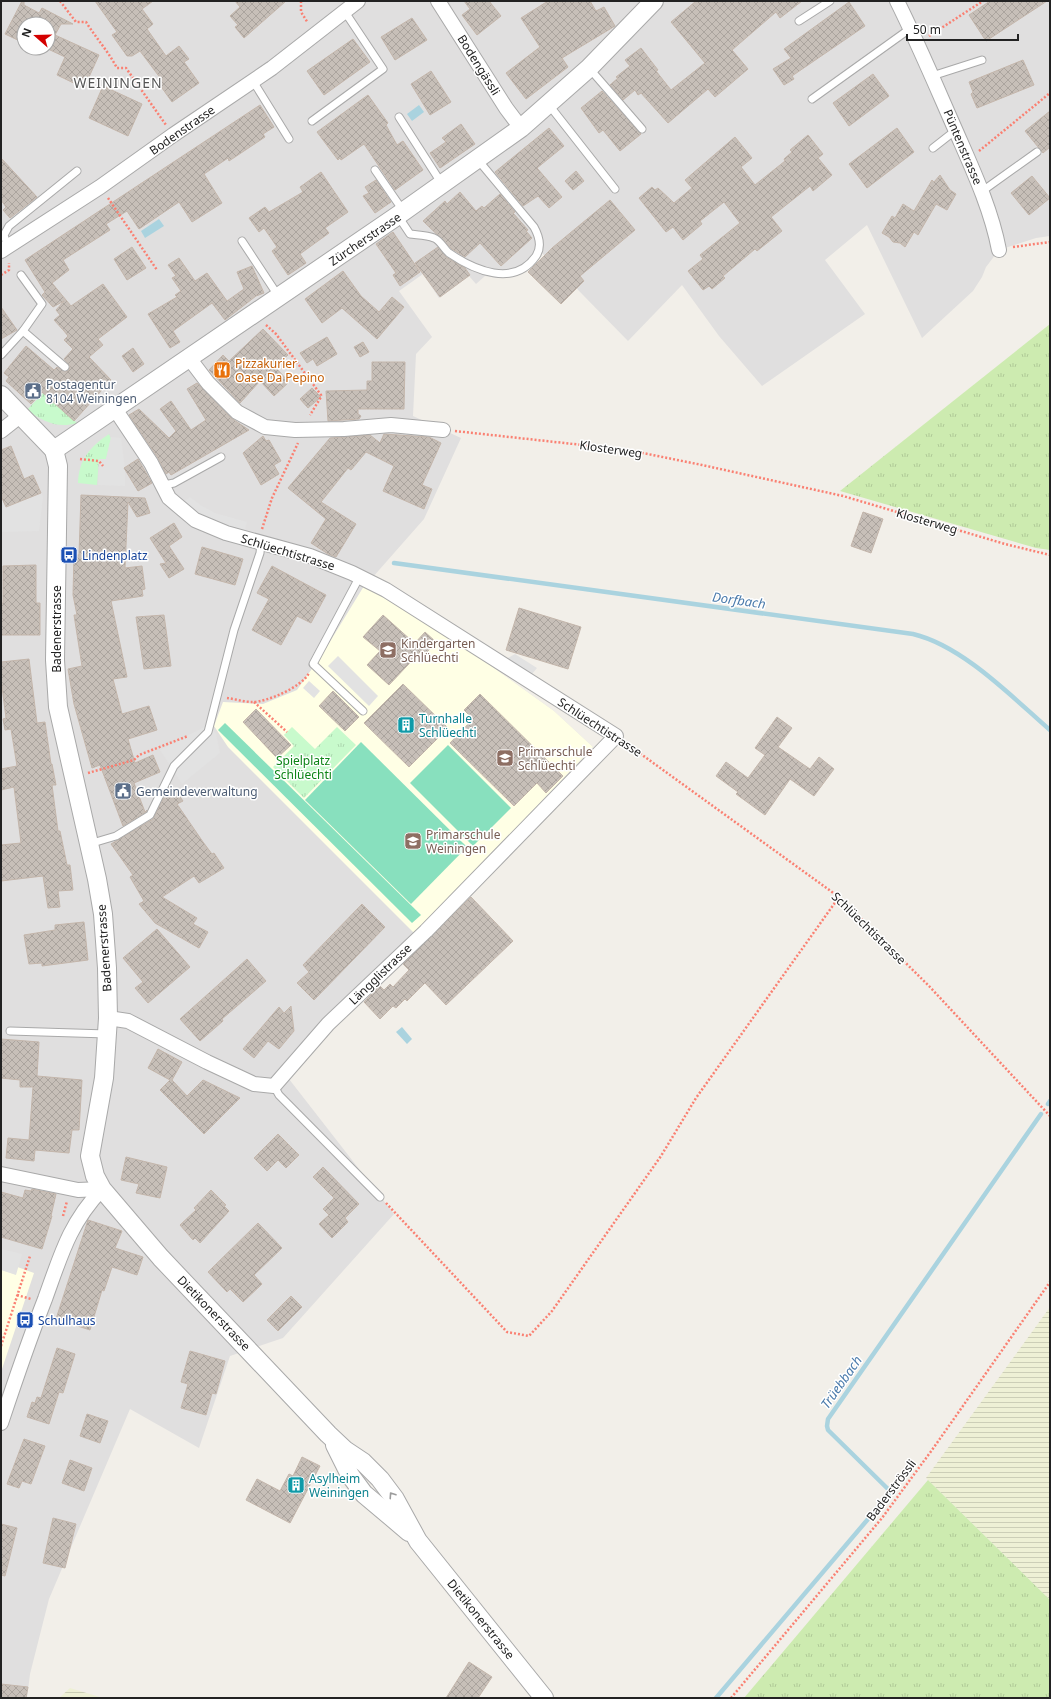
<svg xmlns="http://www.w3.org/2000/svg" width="1051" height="1699" viewBox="0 0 1051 1699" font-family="'Noto Sans',sans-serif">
<defs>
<pattern id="farmland-rules" width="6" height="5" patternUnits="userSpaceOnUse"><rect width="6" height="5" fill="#eef0d5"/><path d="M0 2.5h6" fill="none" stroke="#ccceb7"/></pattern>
<pattern id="grass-tufts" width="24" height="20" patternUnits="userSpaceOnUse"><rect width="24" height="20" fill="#cdebb0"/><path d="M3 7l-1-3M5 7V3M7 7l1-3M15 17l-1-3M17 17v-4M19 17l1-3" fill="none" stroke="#b0c997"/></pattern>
<pattern id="park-tufts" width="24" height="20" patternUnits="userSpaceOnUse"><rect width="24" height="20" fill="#c8facc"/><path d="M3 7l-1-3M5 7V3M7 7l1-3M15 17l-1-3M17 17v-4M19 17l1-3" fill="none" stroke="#acd6af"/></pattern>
<pattern id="building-cross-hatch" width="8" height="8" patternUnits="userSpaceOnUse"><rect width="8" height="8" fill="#c7bfb8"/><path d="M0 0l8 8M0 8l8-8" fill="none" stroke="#aba49e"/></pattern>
</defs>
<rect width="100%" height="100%" fill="#f2efe9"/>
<!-- residential -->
<path fill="#e0dfdf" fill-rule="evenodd" d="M1,1H1050V236L1036,238L999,250L986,267L982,277L973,291L922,338L867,225L825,260L865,314L762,386L719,336L682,285L628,341L539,250L534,263L509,276L497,278L485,276L476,284L469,276L439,298L423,274L399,291L432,337L416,354L413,416L461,438L424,519L365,586L462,645L554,711L593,747L282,1070L394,1214L283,1338L230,1356L199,1448L130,1409L49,1599L30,1674L27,1698H1ZM24,24H48V48H24Z"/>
<!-- education -->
<g fill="#ffffe5">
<path d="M364,586L462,645L554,711L593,747L415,934L228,747L214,726L223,702L263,704L297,690L323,653Z"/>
<path d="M1,1261L34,1273L1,1372Z"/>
</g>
<!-- farmland -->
<g fill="url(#farmland-rules)">
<path d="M1050,1307V1600L926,1478Z"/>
<path d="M70,1688L103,1698H59Z"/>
</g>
<!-- grass -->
<g fill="url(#grass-tufts)">
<path d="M1050,324V550L1036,548L840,491Z"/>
<path d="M928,1480L1050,1600V1698H744Z"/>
</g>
<!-- park -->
<g fill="url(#park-tufts)">
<path d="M43,393L77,423C57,429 43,421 27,410Z"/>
<path d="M109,434L111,439L106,459H99L97,485L78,483C79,459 90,447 109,434Z"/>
<path d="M292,727L315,749L337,727L356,745L304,798L273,767L294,746L284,735Z"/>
</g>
<!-- pitch -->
<g fill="#88e0be">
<path d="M225,723L421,915L412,923L218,730Z"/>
<path d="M361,742L467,847L411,904L305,800Z"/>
<path d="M448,745L511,808L473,846L410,783Z"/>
</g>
<!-- parking -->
<g fill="#e2e2e2">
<path d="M111,437L121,438L125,470V486L98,485L99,459H106Z"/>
<path d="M41,493L43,497L39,531L1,532V496L6,508Z"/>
<path d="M190,497L202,506L215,513L247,522L244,533L209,522L181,503Z"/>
<path d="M515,654L537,668L532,674L533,678L506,659Z"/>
<path d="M338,656L378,696L369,706L328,666Z"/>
<path d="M309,681L320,691L314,698L303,688Z"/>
<path d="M208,725L216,734L220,753L182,784L160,750Z"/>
<path d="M1,1249L22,1254L16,1275L1,1270Z"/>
</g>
<!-- water -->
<g fill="#aad3df">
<path d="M419,105L424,112L412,121L407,114Z"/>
<path d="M159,219L164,226L145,238L141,231Z"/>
<path d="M402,1027L412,1039L407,1044L396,1032Z"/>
</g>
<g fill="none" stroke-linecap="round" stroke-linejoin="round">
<!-- stream -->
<g stroke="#aad3df" stroke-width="4.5">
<path d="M394,563L913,634C963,646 1012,697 1050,730"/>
<path d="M1048,1104L1050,1101"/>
<path d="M716,1698L891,1492L828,1430L827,1426L828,1419L1041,1114"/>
</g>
</g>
<!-- building -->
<g fill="url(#building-cross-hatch)" stroke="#c4b6ab">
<path d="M22,1H24V5L39,13L42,8L73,24H61L55,35L99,55L84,88L57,75L65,57L48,49V24H24V43L5,34Z"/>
<path d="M95,1H153L142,9L153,24L147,29L166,56L179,46L189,59L184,62L199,83L172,102L157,81L161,79L140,51L132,56H127L112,35L117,32Z"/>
<path d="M235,1H286L244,38L235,27L238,25L230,16L240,7Z"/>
<path d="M464,1H489L501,16L477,35L462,15L470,9Z"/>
<path d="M548,1H590L596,11L604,7L615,26L562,58L568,67L526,99L506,73L540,47L521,18Z"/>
<path d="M696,1H802L780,18L776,12L732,50L748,69L715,97L708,89L668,123L641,93L638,95L635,90L623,100L610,85L618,78L616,77L630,66L625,60L641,48L658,70L656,71L671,90L705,63L671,22Z"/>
<path d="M990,1H1047L986,41L969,15Z"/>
<path d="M849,2L865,26L792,76L794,79L784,85L773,69L791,58L784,49Z"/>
<path d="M412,18L427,40L395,60L381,37Z"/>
<path d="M353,39L370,62L324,95L307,71Z"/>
<path d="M1023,60L1034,85L977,108L971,94L973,92L969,82Z"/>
<path d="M431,71L451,102L430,115L411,84Z"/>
<path d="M873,74L889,96L849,126L833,103Z"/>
<path d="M103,86L142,104L128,136L89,118Z"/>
<path d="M602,91L641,134L620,151L603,130L599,133L581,108Z"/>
<path d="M368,95L388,123L386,125L397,145L403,141L423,170L395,190L364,144L341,160L340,158L338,160L317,132Z"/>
<path d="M260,105L274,127L263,134L265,137L229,161L228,158L204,174L222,203L192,222L179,202L139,229L127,211L106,224L110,230L63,260L69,270L52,283L71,306L103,284L127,317L98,339L103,345L89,357L111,380L74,421L42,392L31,404L6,381L9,377L4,373L26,346L54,370L57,367L66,372L69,370L70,366L64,359L73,349L64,340L68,336L64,331L54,320L60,315L56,310L64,301L53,307L42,295L45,292L25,260Z"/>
<path d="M1050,111V147L1043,153L1025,131Z"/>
<path d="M461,124L475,144L440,168L430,153L446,142L442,138Z"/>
<path d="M549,128L564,146L537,168L562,197L549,208L538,196L523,206L495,172Z"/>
<path d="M897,128L914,152L867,188L849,164Z"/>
<path d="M808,135L823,154L818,158L832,175L813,191L810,186L771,217L782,231L757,251L755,249L723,276L725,278L712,289L709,286L703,290L688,271L703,259L700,255L740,223L724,202L700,221L702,224L683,240L673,227L666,232L639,198L652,187L655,190L658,188L674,203L692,188L685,180L735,137L752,158L741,167L755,185L785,161L784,159L792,152L790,150Z"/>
<path d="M1,158L37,197L10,218L3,210L6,207L1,200Z"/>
<path d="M576,171L584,181L573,190L565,181Z"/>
<path d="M321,172L348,212L325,228L329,233L300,254L306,263L288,275L272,251L277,247L264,228L259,232L249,218L265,207L269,212L303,192L300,187Z"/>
<path d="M940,175L950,190L956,194L947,210L936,204L918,235L914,232L905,247L900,243L893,242L889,237L882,233L892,216L895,218L903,204L914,211L932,180L934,182Z"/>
<path d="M1032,176L1050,198L1029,215L1011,193Z"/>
<path d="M376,180L391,202L375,213L363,196L369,193L365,187Z"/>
<path d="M460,192L476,211L482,206L484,208L500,194L515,212L513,213L528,230L526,231L532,238L501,266L480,243L465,257L462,255L452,249L423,221L445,201L447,204Z"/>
<path d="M610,200L635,230L580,276L584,281L561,304L528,272L552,248Z"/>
<path d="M393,232L420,272L400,286L393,275L396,273L376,244Z"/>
<path d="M132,247L146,268L127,280L114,259Z"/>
<path d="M438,247L446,257L465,268L470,275L440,297L415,263Z"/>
<path d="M179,258L195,281L207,273L227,301L244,289L237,272L252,266L264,293L256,296L225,320L212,303L173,331L180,342L170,348L148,314L177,297L175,295L181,291L172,278L176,276L168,265Z"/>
<path d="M343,271L361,296L379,312L392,297L404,307L377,339L342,308L322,323L305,299Z"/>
<path d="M1,307L17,330L1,339Z"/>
<path d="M263,329L288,355L275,367L289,382L274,396L260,381L240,403L209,370L223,355L229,361Z"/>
<path d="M327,337L337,354L317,366L313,359L307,363L300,353Z"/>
<path d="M363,342L369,352L360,357L354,347Z"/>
<path d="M133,348L144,364L133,372L122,356Z"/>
<path d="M372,362H405L404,409H358V414L361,416L359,419L328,421L326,391L367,390V381H372Z"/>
<path d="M197,383L231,418L249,430L171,475L169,472L166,474L158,458L129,415L139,409L169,438L176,431L160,409L171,401L191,430L206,420L187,389Z"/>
<path d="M312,388L321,397L308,408L300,399Z"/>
<path d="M384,434L429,437L441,443L422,485L432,489L424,509L383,491L394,466L366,452L351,470L348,468L321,502L356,524L336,557L328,554L311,543L326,519L288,488L330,438L370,435L380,443Z"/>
<path d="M263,436L266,441L269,440L281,461L274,465L279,474L261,485L243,453Z"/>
<path d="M11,446L24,479L33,475L41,493L6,507L1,496V450Z"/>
<path d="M138,459L152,483L138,491L124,468Z"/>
<path d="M81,495L145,498L150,513L137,517L128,502L125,568L142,566L145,589L142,590L143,596L111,601L127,677L113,679L122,714L149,706L157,730L128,739L135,763L153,755L160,772L134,783L145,812L147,810L146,812L123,826L100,765L92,768L74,704L68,669L82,666L74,615H77L73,595L74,555H79Z"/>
<path d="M863,512L883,519L871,553L851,546Z"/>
<path d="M174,523L182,537L169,546L184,569L169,578L160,564L166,563L150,538Z"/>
<path d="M202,547L243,559L235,585L195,574Z"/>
<path d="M36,565V603H40V635H1V603H3V566Z"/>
<path d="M272,566L326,595L311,623L297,616L281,645L252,630L269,599L257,593Z"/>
<path d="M519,608L581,627L568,669L506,650Z"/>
<path d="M164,615L171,666L144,669L136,617Z"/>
<path d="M383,615L422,650L389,685L367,665L380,651L363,637Z"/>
<path d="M425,632L436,642L426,653L415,643Z"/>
<path d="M29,659L37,723L45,722L51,764H52L56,785H52L58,831H60L67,865H70L73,890L58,891L60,907L48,908L43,876L1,881V845L21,843L14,787L1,790V769L17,766L11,729L5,730L3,719L6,718L1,679V662Z"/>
<path d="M403,684L448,728L409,767L364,723Z"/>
<path d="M333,691L359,717L345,731L319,706Z"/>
<path d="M480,694L563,776L546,793L537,783L514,806L450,743L473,719L464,710Z"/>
<path d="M256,709L291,745L277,758L243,722Z"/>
<path d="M777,717L792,728L778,747L810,769L819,757L834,769L814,796L790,779L765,815L736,794L738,792L716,776L726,762L748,778L765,755L755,748Z"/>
<path d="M176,791L183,801L177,804L203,842L212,854L214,853L224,868L199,883L194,876L162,897L197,918L193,924L208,932L199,948L155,923L139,904L144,901L130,877L133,875L111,844L153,819L163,799Z"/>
<path d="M471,897L513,941L446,1005L425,983L407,1001L405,999L396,1008L393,1006L380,1019L364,1002L380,986L384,990L390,984L393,987L409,970L403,964Z"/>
<path d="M362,904L385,927L314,1000L297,983L309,972L303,965Z"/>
<path d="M84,922L88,960L42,966V963L29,964L24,935L55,930V925Z"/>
<path d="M157,929L190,967L148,1003L135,988L143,982L123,958Z"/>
<path d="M247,959L266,981L222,1019L223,1021L200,1041L180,1019Z"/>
<path d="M291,1006L294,1031L279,1049L268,1041L254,1058L243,1049L279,1007L284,1013Z"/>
<path d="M1,1039L39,1042L37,1076L82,1080L79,1130H72L69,1153L35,1150L34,1161L6,1158L8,1138L29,1140L33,1087H20V1080L1,1078Z"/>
<path d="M158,1049L182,1062L172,1080L187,1096L203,1080L240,1098L204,1134L160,1090L170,1080L148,1068Z"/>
<path d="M278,1134L299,1155L286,1168L278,1160L267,1171L254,1158Z"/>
<path d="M126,1157L167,1167L160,1198L136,1193L139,1184L121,1180Z"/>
<path d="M323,1167L359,1204L345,1218L348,1222L332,1238L319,1224L329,1215L323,1209L334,1198L313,1177Z"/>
<path d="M32,1189L56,1194L51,1216H52L42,1249L1,1237V1192L23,1198L25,1190L31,1191Z"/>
<path d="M211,1190L226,1205L224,1206L229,1211L200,1243L195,1238L193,1240L180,1225L196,1210L194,1208Z"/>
<path d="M88,1220L122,1231L115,1248L143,1257L137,1275L112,1267L104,1291L102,1290L90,1330L56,1319Z"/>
<path d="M258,1223L282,1248L254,1275L262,1284L243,1302L230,1289L227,1292L208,1272Z"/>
<path d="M291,1296L302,1307L278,1331L267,1320Z"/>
<path d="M57,1348L75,1354L63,1393L59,1392L49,1424L27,1417L32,1402L35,1403L37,1397L41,1398Z"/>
<path d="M190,1351L225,1361L216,1394L212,1393L206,1415L181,1408L188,1384L181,1382Z"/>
<path d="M87,1414L108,1421L100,1443L80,1436Z"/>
<path d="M24,1439L45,1446L31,1484L22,1481L19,1488L7,1484Z"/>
<path d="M302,1457L320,1466L290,1523L246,1500L257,1479L280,1491L289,1474L293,1476Z"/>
<path d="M70,1460L92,1468L84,1491L62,1483Z"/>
<path d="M53,1518L76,1524L65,1568L43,1563Z"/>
<path d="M1,1524L17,1528L5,1576L1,1575Z"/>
<path d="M469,1662L492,1677L478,1698H446Z"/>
<path d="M1,1684L28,1687L26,1698H1Z"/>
</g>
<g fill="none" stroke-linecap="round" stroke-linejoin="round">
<defs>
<g id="service">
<path d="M799,21L830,1"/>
<path d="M589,68L642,129"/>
<path d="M932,76L982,60"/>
<path d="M253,81L289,139"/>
<path d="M812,99L911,28"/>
<path d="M549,105L615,189"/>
<path d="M399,117L442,184"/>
<path d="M312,121L383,69L345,12"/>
<path d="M933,148L956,130"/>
<path d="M375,170L404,212"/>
<path d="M981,192L1037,152"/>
<path d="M398,216L410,234C417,235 427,235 434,238C440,240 444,249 449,253C474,270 514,288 536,256C542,247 539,236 534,227L478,160"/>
<path d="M242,241L279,297"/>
<path d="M8,247L4,235L9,226L77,171"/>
<path d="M23,331L65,367"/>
<path d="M1,355L23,331L42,304L21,275"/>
<path d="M164,485L174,483L221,457"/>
<path d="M360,576L313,664L363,711"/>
<path d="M89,844L116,836L150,815L174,766L208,732L234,630L260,553L261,543"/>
<path d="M10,1031L107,1034"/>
<path d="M274,1086L279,1095L380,1197"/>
</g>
<g id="minor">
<path d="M438,1L506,108L521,128"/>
<path d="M897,1C918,43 936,86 955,129C972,168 991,208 999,250"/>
<path d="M1,251L100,187L173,135L272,68L358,1"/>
<path d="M189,358L208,383L237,412L265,427L295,430L344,429L391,425L443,430"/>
<path d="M1,431L20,416"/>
<path d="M108,1018L128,1021L207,1062L254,1084L274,1086L328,1024L426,931L616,736L386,590L352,573L310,556L226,533L195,520L169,498L151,463L115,409"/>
<path d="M1,1174L78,1190L102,1189"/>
<path d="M1,1423C15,1381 29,1340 45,1299C61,1255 69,1224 102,1189"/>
</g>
<g id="tertiary">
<path d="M1,395L54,450"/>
<path d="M54,450L58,466L55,660L58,707L97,879L103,914L107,968L108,1018L104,1078L90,1156L95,1176L102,1189L161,1258L328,1434L345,1450L363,1462L380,1479L395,1499L418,1541L544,1698"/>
<path d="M54,450L397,216L521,128L589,68L654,1"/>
<path d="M335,1445L350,1475L364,1494L409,1532"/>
</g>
</defs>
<!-- service casing -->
<use href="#service" stroke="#a9a9a9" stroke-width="9"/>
<!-- minor casing -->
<use href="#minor" stroke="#a9a9a9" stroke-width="16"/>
<!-- tertiary casing -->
<use href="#tertiary" stroke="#a9a9a9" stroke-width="20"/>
<!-- path -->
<g stroke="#fa8072" stroke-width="2.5" stroke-dasharray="2 2" stroke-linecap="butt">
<path d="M60,1L76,22H86C96,38 108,51 117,68H126L166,125"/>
<path d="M301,1V12L308,23"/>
<path d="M929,36L983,1"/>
<path d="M979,151L1050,93"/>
<path d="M108,198L157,270"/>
<path d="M1013,247L1050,242"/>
<path d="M1,275L9,270V263"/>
<path d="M266,325L276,334L321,395V397L310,415"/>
<path d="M455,431L628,450L702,465L843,496L1005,544L1050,555"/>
<path d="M80,459L99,461L103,466"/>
<path d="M262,529L272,498L298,443"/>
<path d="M227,698C235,699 244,702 252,702C267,702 302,687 309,673"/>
<path d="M254,702L287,732"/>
<path d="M627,744L839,897L929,986L1050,1116"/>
<path d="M88,773L134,760L139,755L188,736"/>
<path d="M386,1203L507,1332L529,1336L552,1311L661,1156L696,1098L839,897"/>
<path d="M63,1216L67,1201"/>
<path d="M17,1295L31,1299"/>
<path d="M1,1346L30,1256"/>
<path d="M731,1698L882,1518L932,1450L1050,1282"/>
</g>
<!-- service -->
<use href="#service" stroke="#fff" stroke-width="7"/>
<!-- minor -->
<use href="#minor" stroke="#fff" stroke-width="14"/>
<!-- tertiary -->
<use href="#tertiary" stroke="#fff" stroke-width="18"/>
</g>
<!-- one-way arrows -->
<defs><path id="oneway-chevron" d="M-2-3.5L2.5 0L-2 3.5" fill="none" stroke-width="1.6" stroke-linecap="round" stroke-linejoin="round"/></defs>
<use stroke="#9c9c9c" href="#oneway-chevron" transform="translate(392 1495) rotate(-124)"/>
<!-- icons -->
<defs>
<symbol id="restaurant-square" viewBox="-11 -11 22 22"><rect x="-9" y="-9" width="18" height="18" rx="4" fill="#e8710a" stroke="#fff"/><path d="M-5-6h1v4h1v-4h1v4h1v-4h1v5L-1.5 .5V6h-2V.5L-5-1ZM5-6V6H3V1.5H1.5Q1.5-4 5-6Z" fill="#fff"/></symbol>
<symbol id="civic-square" viewBox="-11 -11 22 22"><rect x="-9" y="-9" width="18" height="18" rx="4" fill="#5c6f8a" stroke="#fff"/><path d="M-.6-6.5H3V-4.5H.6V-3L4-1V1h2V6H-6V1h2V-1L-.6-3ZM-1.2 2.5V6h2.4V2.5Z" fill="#fff"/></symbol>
<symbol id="bus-square" viewBox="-11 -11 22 22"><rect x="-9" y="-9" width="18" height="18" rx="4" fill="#1a4fb4" stroke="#fff"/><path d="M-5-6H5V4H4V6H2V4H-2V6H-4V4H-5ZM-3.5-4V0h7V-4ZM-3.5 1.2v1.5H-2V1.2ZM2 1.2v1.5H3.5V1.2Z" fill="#fff"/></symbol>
<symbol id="school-square" viewBox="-11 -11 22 22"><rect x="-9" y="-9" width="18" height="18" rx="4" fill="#8d6e63" stroke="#fff"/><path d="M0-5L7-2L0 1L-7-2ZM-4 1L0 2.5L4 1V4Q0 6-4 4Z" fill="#fff"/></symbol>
<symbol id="building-square" viewBox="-11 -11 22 22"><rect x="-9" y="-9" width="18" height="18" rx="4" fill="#0f9aa8" stroke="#fff"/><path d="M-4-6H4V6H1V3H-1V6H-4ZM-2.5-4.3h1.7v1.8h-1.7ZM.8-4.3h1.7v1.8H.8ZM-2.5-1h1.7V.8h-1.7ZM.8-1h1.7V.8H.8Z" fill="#fff"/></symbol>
</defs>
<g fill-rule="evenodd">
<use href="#restaurant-square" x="212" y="360" width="20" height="20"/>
<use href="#civic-square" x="23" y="381" width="20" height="20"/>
<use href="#bus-square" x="59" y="545" width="20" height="20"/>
<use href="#school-square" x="378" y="640" width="20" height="20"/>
<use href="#building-square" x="396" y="715" width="20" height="20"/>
<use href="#school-square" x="495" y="748" width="20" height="20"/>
<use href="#civic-square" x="113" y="781" width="20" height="20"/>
<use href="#school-square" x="403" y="831" width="20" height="20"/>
<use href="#bus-square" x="15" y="1310" width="20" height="20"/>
<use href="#building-square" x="286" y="1475" width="20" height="20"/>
</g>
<g text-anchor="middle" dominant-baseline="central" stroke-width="3" stroke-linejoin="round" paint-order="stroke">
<!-- street labels -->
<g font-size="12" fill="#222" stroke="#fff">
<text transform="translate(479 65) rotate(58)">Bodengässli</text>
<text transform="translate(182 130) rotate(-35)">Bodenstrasse</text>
<text transform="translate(963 147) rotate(67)">Püntenstrasse</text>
<text transform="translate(365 239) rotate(-34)">Zürcherstrasse</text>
<text transform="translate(611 449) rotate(8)">Klosterweg</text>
<text transform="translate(927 521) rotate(16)">Klosterweg</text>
<text transform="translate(288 552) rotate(17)">Schlüechtistrasse</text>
<text transform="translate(56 629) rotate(-90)">Badenerstrasse</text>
<text transform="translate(600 727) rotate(33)">Schlüechtistrasse</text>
<text transform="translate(869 928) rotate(44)">Schlüechtistrasse</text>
<text transform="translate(104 948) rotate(-94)">Badenerstrasse</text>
<text transform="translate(380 974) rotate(-44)">Längglistrasse</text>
<text transform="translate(214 1313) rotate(46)">Dietikonerstrasse</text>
<text transform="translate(891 1490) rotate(-53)">Baderströssli</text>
<text transform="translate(481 1619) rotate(51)">Dietikonerstrasse</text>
</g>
<!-- food labels -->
<g font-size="12" fill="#c56008" stroke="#fff" text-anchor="start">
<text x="235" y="363">Pizzakurier<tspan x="235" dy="14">Oase Da Pepino</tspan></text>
</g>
<!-- service labels -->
<g font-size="12" fill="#4e5e75" stroke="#fff" text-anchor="start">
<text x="46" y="384">Postagentur<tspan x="46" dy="14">8104 Weiningen</tspan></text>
<text x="136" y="791">Gemeindeverwaltung</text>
</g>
<!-- transit labels -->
<g font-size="12" fill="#164399" stroke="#fff" text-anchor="start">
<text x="82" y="555">Lindenplatz</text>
<text x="38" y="1320">Schulhaus</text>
</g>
<!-- education labels -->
<g font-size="12" fill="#785e54" stroke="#fff" text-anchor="start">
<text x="401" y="643">Kindergarten<tspan x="401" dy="14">Schlüechti</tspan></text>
<text x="518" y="751">Primarschule<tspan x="518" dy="14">Schlüechti</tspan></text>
<text x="426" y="834">Primarschule<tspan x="426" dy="14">Weiningen</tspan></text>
</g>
<!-- culture labels -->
<g font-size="12" fill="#0d838f" stroke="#fff" text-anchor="start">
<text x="419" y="718">Turnhalle<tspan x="419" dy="14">Schlüechti</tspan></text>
<text x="309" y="1478">Asylheim<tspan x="309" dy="14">Weiningen</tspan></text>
</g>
<!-- park labels -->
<g font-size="12" fill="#0c8416" stroke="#fff">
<text x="303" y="760">Spielplatz<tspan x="303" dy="14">Schlüechti</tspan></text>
</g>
<!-- water labels -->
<g font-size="13" font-style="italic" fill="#4a7aab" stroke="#fff">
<text transform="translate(739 600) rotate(8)">Dorfbach</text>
<text transform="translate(841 1382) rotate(-55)">Trüebbach</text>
</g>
<!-- quarter labels -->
<g font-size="14" letter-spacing="1" fill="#555" stroke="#fff">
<text x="118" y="82">WEININGEN</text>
</g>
</g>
<!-- border -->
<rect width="1051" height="1699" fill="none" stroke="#222222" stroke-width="4"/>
<!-- north arrow -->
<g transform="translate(36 36) rotate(290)"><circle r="19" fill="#ffffff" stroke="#a7a7a7"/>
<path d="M0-3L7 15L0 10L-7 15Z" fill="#d40000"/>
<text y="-6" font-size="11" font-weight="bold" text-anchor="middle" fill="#222222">N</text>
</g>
<!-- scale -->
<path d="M907 34v6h111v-6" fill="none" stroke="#222222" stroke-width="2"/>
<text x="913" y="34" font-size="12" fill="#222222" stroke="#ffffff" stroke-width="3" paint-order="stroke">50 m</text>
</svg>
